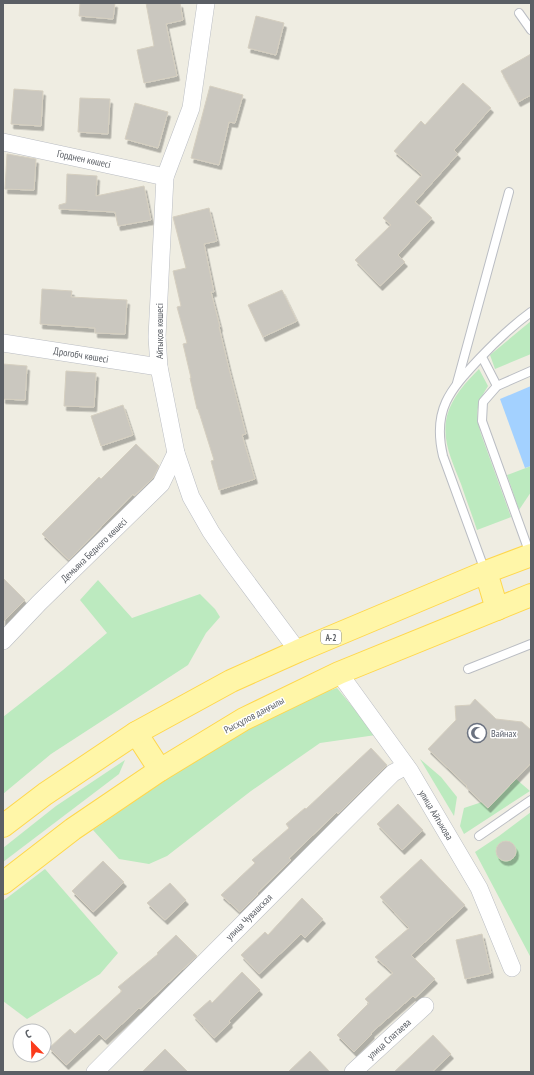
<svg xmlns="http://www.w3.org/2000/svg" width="534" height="1075" viewBox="0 0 534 1075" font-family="'PT Sans Narrow',sans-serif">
<defs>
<filter id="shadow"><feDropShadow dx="2.5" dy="4.5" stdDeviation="0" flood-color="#0004"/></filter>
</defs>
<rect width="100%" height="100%" fill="#efede2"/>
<!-- green -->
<g fill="#bceabf">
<path d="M531,321V354L495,369L490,355Z"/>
<path d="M479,369L488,386C476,405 475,413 481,434L511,517L477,530C472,515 466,499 461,484C453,463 441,440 447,416C452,397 466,382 479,369Z"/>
<path d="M531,466V492L519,510L507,475Z"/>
<path d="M98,580L132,618L200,594L215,609L220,617L206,633L188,665L51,754L3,794V717L63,670L107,633L80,600Z"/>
<path d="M337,688L376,735L320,743L251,791L167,856L149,864L119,859L93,830L206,752L301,700Z"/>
<path d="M420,759L441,777L457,797L454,816Z"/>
<path d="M125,760L119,774L3,862V848L56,806Z"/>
<path d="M516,779L530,791L464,834L460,826L464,808L482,802L488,808Z"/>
<path d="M531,812V958L475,852L499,836Z"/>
<path d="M45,869L118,953L100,974L27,1019L3,1001V901Z"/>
</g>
<!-- water -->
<path fill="#a3d1ff" d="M531,386V466L525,468L500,399Z"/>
<!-- building -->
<g fill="#cac7bf" stroke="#d5cfc0" filter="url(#shadow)">
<path d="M80,3H115L113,19L79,16Z"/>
<path d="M146,3H180L183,20L166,24L177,76L144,83L137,50L154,46Z"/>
<path d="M256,16L284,23L276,55L248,48Z"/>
<path d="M531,54V95L518,102L501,71Z"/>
<path d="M463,83L491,108L454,150L458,154L415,202L432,218L398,255L405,262L380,286L355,260L391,225L383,218L422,175L394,151L421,121L425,125Z"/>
<path d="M210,86L243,95L235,123L229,122L219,165L191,158Z"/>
<path d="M14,89L43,91L41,126L11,124Z"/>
<path d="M80,98L110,99L108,134L78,132Z"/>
<path d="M135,103L168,112L158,148L125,139Z"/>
<path d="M7,154L36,159L34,190L5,189Z"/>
<path d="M67,174L97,176L96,196L144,186L151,220L118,226L115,212L59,209V205L66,203Z"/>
<path d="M209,208L217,241L204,244L214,292H211L220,327H219L229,369L246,434L242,435L255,479L219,490L211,461L214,460L198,409H197L190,378H191L183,344L187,343L177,307L181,306L173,271L186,268L173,217Z"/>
<path d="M42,289L72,291L71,297L127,300L125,334L95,333V328L40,324Z"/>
<path d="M282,290L297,321L263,337L248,305Z"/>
<path d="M3,364L27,366L25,400L3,399Z"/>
<path d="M66,371L96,373L94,407L64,406Z"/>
<path d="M123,405L133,435L101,446L91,416Z"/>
<path d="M136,444L159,466L153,478L134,496L133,494L69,560L42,534L99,477L101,479Z"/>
<path d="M3,578L25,600L3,622Z"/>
<path d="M475,699L496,719L522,722L531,730V763L488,808L466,787L467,786L428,749L456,720L455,706L470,705Z"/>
<path d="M371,748L387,765L338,814L337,812L289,858L291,860L257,893L258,894L240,912L221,895L255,863L252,860L289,828L286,824L305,808L306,809Z"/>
<path d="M398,804L423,830L402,850L377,824Z"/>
<circle cx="506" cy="851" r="10"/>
<path d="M421,859L465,905L411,955L435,979L415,998L413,996L371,1033L372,1034L354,1052L337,1035L369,1003L365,999L393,973L375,957L409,928L380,897Z"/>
<path d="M103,861L124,882L93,912L72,891Z"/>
<path d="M170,883L186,900L165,920L147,903Z"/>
<path d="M302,898L323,919L305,938L301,934L259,974L241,955L265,932L268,935Z"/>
<path d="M482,934L491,973L465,979L456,940Z"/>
<path d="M176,935L197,956L140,1009L139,1008L105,1040L99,1034L66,1065L49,1048L70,1029L75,1034L122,991L118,987L158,954L157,953Z"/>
<path d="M242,972L260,990L229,1021L230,1023L214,1038L193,1015L210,1000L212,1003Z"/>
<path d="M433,1035L451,1054L432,1072H394Z"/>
<path d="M165,1049L188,1072H142Z"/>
<path d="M310,1051L330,1072H288Z"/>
</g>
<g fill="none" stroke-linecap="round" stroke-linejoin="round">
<defs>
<g id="lane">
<path d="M519,13L531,30"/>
<path d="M482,357L497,386"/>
<path d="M457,383L509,192"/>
<path d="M530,554L482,421L483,402L497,386L531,371"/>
<path d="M485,571L443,456C432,410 450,390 479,359C496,341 512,326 531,312"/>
<path d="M468,669L531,644"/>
<path d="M479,836L531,800"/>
</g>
<g id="street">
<path d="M206,3L191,108L165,177L157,337L159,367L176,453L191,497L211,532L231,561L298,651"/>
<path d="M3,142L165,177"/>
<path d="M3,343L159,367"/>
<path d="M3,641L39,603L161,484L176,453"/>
<path d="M339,673L410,771L479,888L512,968"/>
<path d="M95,1072L393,773L406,766"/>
<path d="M353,1072L425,1006"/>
</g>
<g id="primary">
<path d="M486,572L497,609"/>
<path d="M136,733L160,770"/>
<path d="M3,826L45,794L136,733L231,681L298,651L486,572L531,555"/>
<path d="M3,883L73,829L160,770L244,719L339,673L531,595"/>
</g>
</defs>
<!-- lane casing -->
<use href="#lane" stroke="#babdc3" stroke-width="10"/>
<!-- street casing -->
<use href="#street" stroke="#babdc3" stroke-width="18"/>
<!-- primary casing -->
<use href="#primary" stroke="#ffd74c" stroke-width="24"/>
<!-- lane -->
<use href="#lane" stroke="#fff" stroke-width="8"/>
<!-- street -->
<use href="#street" stroke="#fff" stroke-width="17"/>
<!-- primary -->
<use href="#primary" stroke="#fff6a8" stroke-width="22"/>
</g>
<!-- icons -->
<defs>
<symbol id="mosque-ring" viewBox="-11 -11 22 22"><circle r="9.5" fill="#fff" stroke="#6b7280" stroke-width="1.5"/><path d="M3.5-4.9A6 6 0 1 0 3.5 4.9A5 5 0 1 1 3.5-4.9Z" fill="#6b7280"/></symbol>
</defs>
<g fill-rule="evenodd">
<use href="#mosque-ring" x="466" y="722" width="22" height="22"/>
</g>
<g text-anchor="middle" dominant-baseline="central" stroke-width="3" stroke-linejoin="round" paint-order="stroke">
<!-- shield labels -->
<rect fill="#fff" stroke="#8c8f93" stroke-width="1" x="321" y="630" width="20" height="14" rx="3"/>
<g font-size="9" font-weight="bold" fill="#5b5f65">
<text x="331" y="637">A-2</text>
</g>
<!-- street labels -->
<g font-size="10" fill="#5b5f65" stroke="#fff">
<text transform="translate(84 159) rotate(12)">Горднен көшесі</text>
<text transform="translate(159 331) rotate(-90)">Айтықов көшесі</text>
<text transform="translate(81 355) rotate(9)">Дрогобч көшесі</text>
<text transform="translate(94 550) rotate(-44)">Демьяна Бедного көшесі</text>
<text transform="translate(254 715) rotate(-28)">Рысқұлов даңғылы</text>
<text transform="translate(436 815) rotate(59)">улица Айтыкова</text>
<text transform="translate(249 917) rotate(-45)">улица Чувашская</text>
<text transform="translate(389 1039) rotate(-42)">улица Спатаева</text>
</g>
<!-- worship labels -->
<g font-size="10" fill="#5b616d" stroke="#fff" text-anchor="start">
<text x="491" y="733">Вайнах</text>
</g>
</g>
<!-- border -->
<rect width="534" height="1075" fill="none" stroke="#5b5f65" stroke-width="8"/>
<!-- north arrow -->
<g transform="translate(32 1043) rotate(337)"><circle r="19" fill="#ffffff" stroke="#bdbfc1"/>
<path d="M0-3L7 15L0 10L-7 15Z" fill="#fb3b1c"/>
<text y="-6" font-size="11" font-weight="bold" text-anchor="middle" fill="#5b5f65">С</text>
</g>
</svg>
